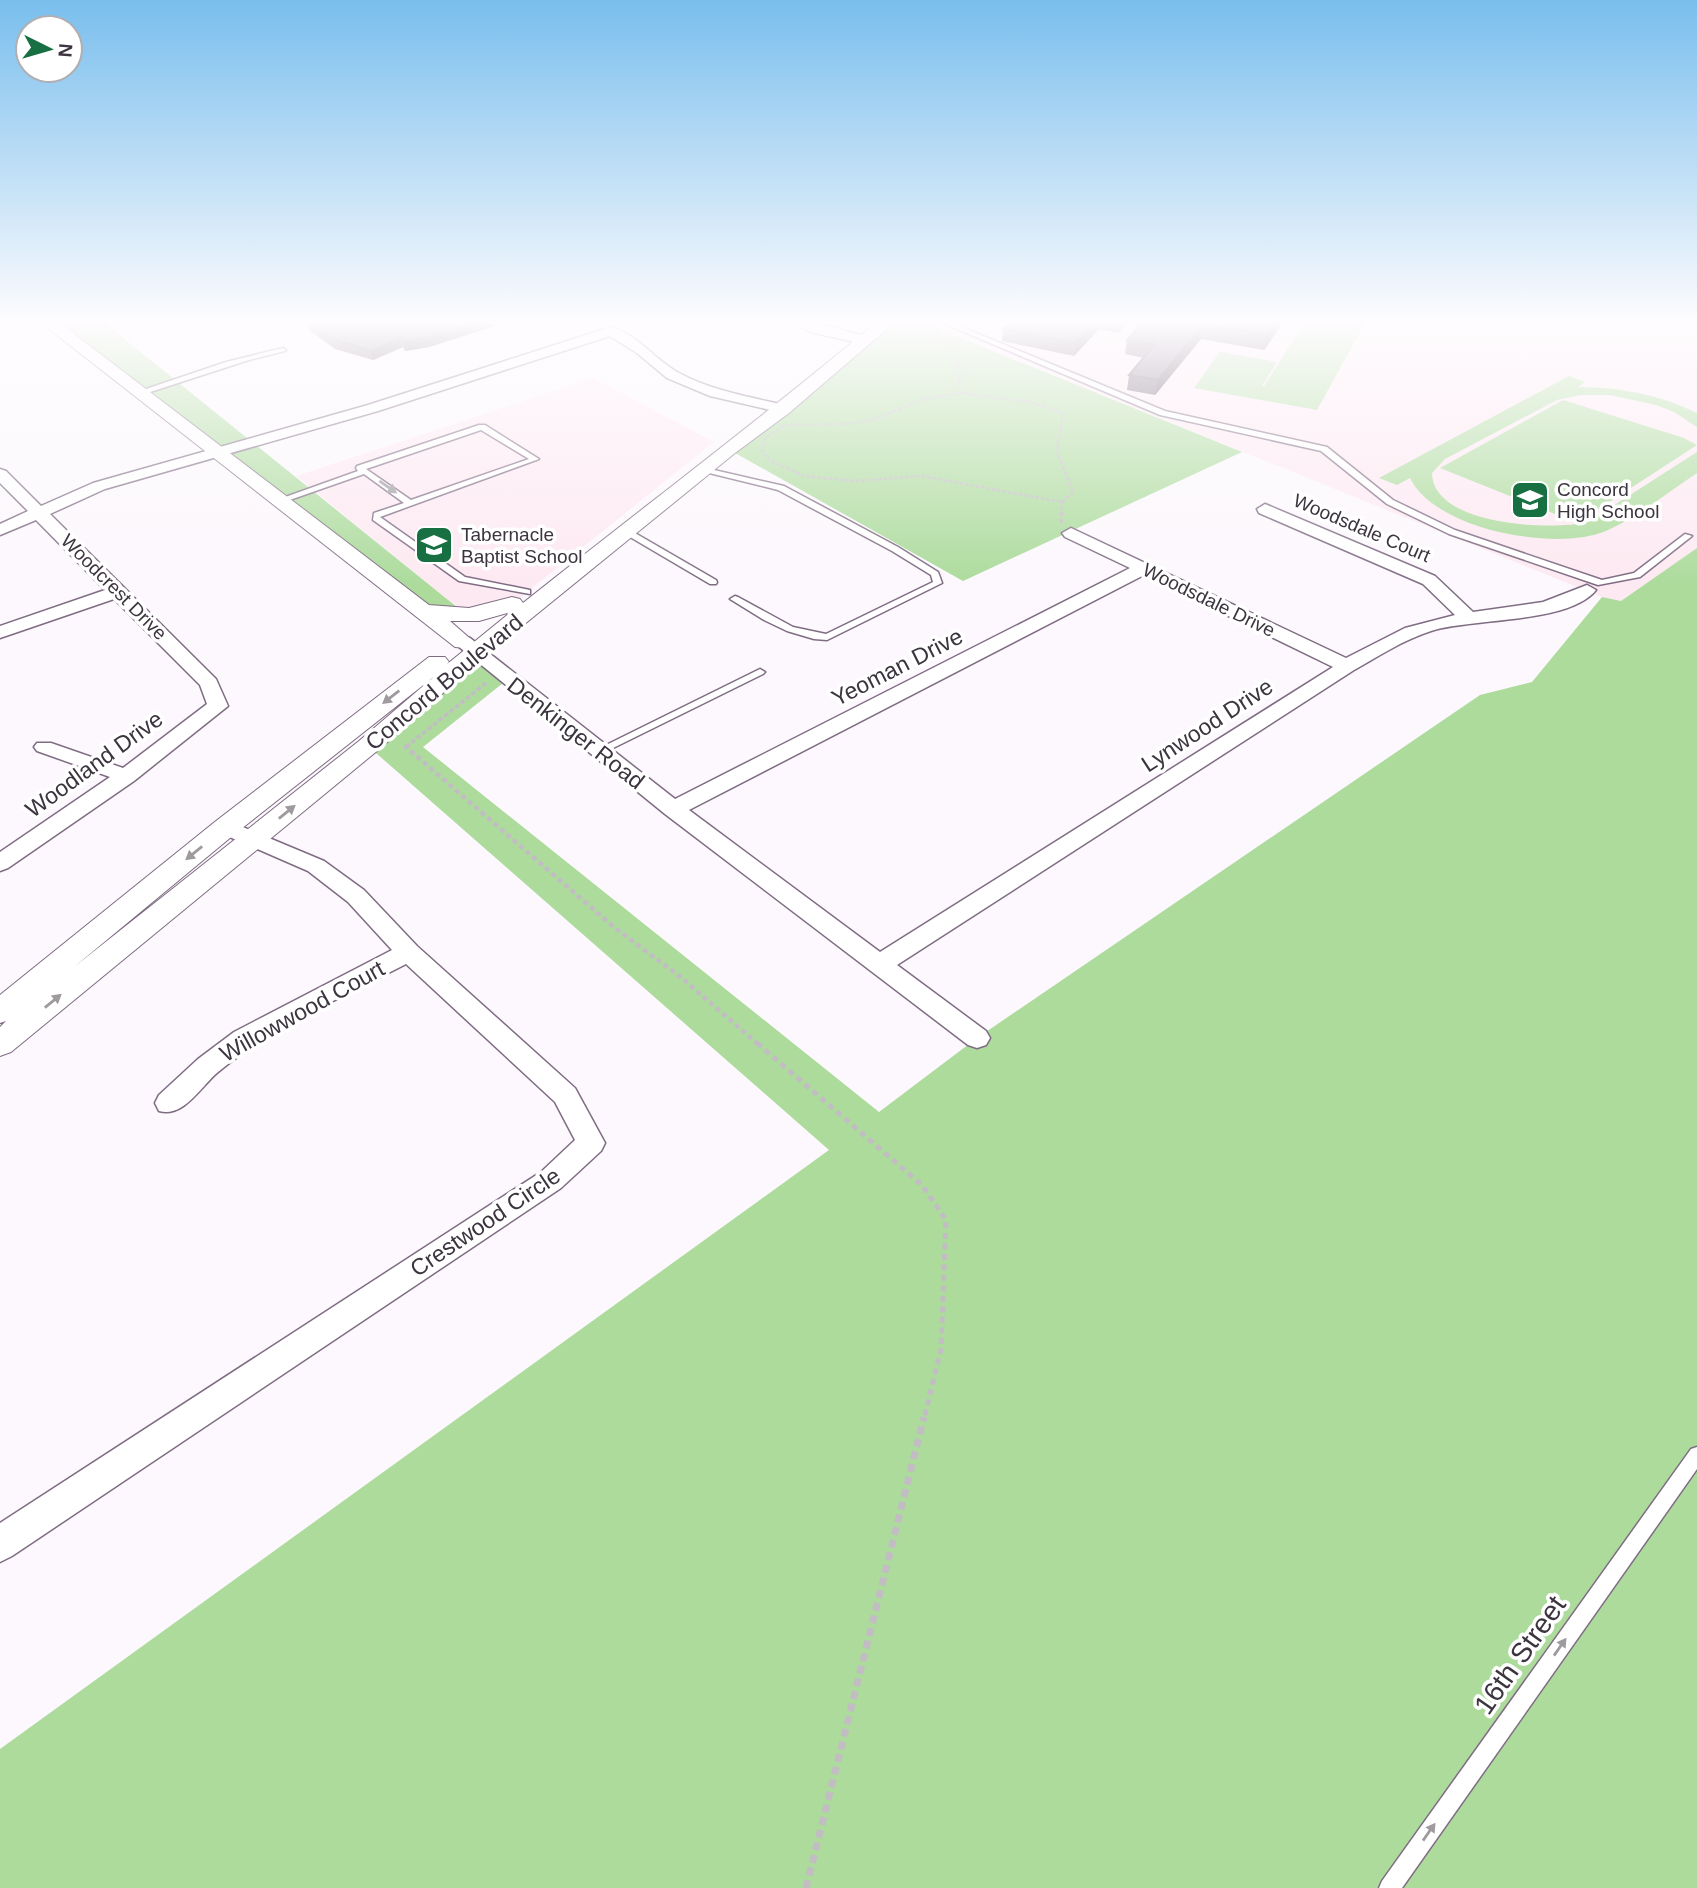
<svg xmlns="http://www.w3.org/2000/svg" width="1697" height="1888" viewBox="0 0 1697 1888" font-family="Helvetica,sans-serif">
<rect width="100%" height="100%" fill="#fcf8fd"/>
<!-- education -->
<g fill="#fde9f1">
<path d="M919,321H1697V548L1621,601L1602,597Z"/>
<path d="M593,378L714,442L512,604L468,616L296,476Z"/>
</g>
<!-- green -->
<g fill="#acdb9c">
<path d="M47,321H102L468,616L422,611L219,451Z"/>
<path d="M888,321H919L1242,452L963,581L728,449Z"/>
<path d="M1306,321H1366L1317,410L1194,388L1220,352L1277,362L1262,386H1264L1300,330L1327,334L1301,329Z"/>
<path d="M1569,376L1585,382L1578,387C1619,387 1660,395 1697,413V427L1674,412L1656,405L1610,395H1581L1557,400L1445,459L1432,473C1433,526 1552,531 1588,522L1697,452V473C1668,492 1638,517 1606,531C1556,552 1435,530 1410,478L1397,485L1379,478Z"/>
<path d="M1563,400L1684,438L1697,445L1580,521L1560,516L1440,468Z"/>
<path d="M1697,548V1888H0V1749L829,1150L368,746L476,652L508,679L423,747L879,1112L977,1038L1480,695L1532,682L1602,597L1621,601Z"/>
</g>
<g fill="none" stroke-linecap="round" stroke-linejoin="round">
<defs>
<g id="service">
<path d="M938,321H947L1165,411L1327,447L1393,500L1455,530L1602,580L1634,573L1685,534L1692,536L1640,577L1598,585L1449,534L1387,504L1321,451L1160,415Z"/>
<path d="M283,348L286,350L285,351L249,360L144,394L137,392L226,362Z"/>
<path d="M479,425H485L539,459L380,517L465,577L530,590V594L459,581L373,520L374,513L404,503L364,474L284,502L277,500L358,471L356,468L357,466ZM481,430L529,459L411,500L366,469Z"/>
<path d="M701,467L784,486L898,547L938,572L942,583L827,640L814,639L787,631L764,620L730,599L735,596L738,597L793,627L826,634L933,582L931,575L892,551L778,490L701,471Z"/>
<path d="M628,529L716,580L717,582L716,584H710L625,534V530Z"/>
<path d="M760,669L765,672L763,674L603,753L599,754L594,751Z"/>
<path d="M1697,1447V1469L1402,1888H1379L1382,1881L1691,1449Z"/>
</g>
<g id="minor">
<path d="M790,321H808L869,337L871,340L864,344L810,332Z"/>
<path d="M611,327C638,335 655,360 679,373C712,391 751,397 788,406L790,409L783,413L710,396L667,378L637,353L610,336L378,411L105,489L50,514L216,679L228,706L134,781L8,868L0,871V852L110,777L37,751L34,747L37,743H51L123,768L207,704L200,685L114,599L0,638V626L105,590L36,520L0,535V524L28,511L0,483V469L6,471L41,506L93,483L368,405Z"/>
<path d="M1265,504L1435,576L1473,612L1543,602L1587,585L1596,590C1569,624 1471,618 1431,631C1403,640 1379,656 1354,670L897,965L986,1031L990,1038L986,1045L977,1048L968,1045L665,814L453,642L463,636L470,638L675,799L1130,568L1065,537L1062,533L1071,528L1346,658L1405,628L1455,615L1423,584L1259,513L1257,509ZM1144,575L1333,667L880,952L689,810Z"/>
<path d="M226,820L324,861L364,890L417,946L575,1088L605,1143L601,1151L561,1188L12,1556L0,1562V1523L541,1172L575,1140L555,1102L406,964C343,997 273,1027 218,1072C201,1086 184,1118 159,1111L155,1103L159,1095L198,1059L234,1032L392,950L348,902L308,871L218,832L215,827L218,822Z"/>
</g>
<path id="tertiary" d="M39,321H57L429,605L469,608L512,597L520,599L523,603C641,509 762,418 878,321H896L789,413L735,453L484,657L377,751L11,1052L0,1056V1027L6,1021L0,1023V995L216,821L429,657H445L449,662L446,665L467,648L455,647ZM511,612L474,642L450,621H479ZM436,675L359,741L74,967L236,833Z"/>
</defs>
<!-- service casing -->
<use href="#service" stroke="#7f6c83" stroke-width="3"/>
<!-- minor casing -->
<use href="#minor" stroke="#7f6c83" stroke-width="3"/>
<!-- tertiary casing -->
<use href="#tertiary" stroke="#7f6c83" stroke-width="2"/>
<!-- path-far4 -->
<g stroke="#c2bdc3" stroke-width="2.5" stroke-dasharray="3.5 2" stroke-linecap="butt">
<path d="M906,322C927,329 956,340 959,365C960,375 958,384 961,393"/>
<path d="M961,393L1026,401L1063,413L1057,451L1073,492L1062,502L921,476L854,481L804,476L769,460L762,452L765,438L785,425L847,424L873,420L924,399Z"/>
<path d="M1062,510V502"/>
</g>
<!-- path-far3 -->
<g stroke="#c2bdc3" stroke-width="3.5" stroke-dasharray="4.5 2.5" stroke-linecap="butt">
<path d="M1061,523L1062,509"/>
<path d="M406,747L486,683"/>
</g>
<!-- path-far2 -->
<path stroke="#c2bdc3" stroke-width="4.5" stroke-dasharray="5 3.5" stroke-linecap="butt" d="M408,745L406,747L615,928L683,979L759,1045"/>
<!-- path-far1 -->
<path stroke="#c2bdc3" stroke-width="5" stroke-dasharray="6 4.5" stroke-linecap="butt" d="M757,1043L922,1185L946,1220L941,1349L924,1419"/>
<!-- path -->
<path stroke="#c2bdc3" stroke-width="7" stroke-dasharray="8 5" stroke-linecap="butt" d="M806,1888L924,1417"/>
<!-- service -->
<use href="#service" fill="#fff" fill-rule="evenodd"/>
<!-- minor -->
<use href="#minor" fill="#fff" fill-rule="evenodd"/>
<!-- tertiary -->
<use href="#tertiary" fill="#fff" fill-rule="evenodd"/>
</g>
<!-- wall -->
<g fill="#69596c">
<path d="M307,321H391L383,324L384,325L393,321H510L429,347L405,351L403,347L373,360L335,349L309,330Z"/>
<path d="M1011,321H1129L1118,333L1099,329L1074,356L1002,341L1003,329Z"/>
<path d="M1144,321H1284L1264,350L1201,339L1155,395L1127,390L1129,375L1144,358L1125,354L1127,340Z"/>
</g>
<!-- shaded-wall -->
<g fill="#554858">
<path d="M376,321H391L379,326Z"/>
<path d="M478,321H510L429,347L405,351L403,341Z"/>
<path d="M1097,321H1100L1099,329L1074,356L1075,343Z"/>
<path d="M1120,321H1129L1118,333Z"/>
<path d="M1277,321H1284L1264,350L1267,335Z"/>
<path d="M1203,324L1201,339L1155,395L1158,380Z"/>
<path d="M400,337L403,347L373,360L371,351Z"/>
</g>
<!-- building -->
<g fill="#7a677e" stroke="#554858" stroke-width="2">
<path d="M307,321H378L384,325L393,321H478L427,337L403,341L400,337L371,351L333,339Z"/>
<path d="M1011,321H1097L1075,343L1003,329Z"/>
<path d="M1144,321H1277L1267,335L1203,324L1158,380L1129,375L1155,344L1127,340Z"/>
</g>
<!-- one-way arrows -->
<defs><path id="oneway-solid" d="M-6-.8H1V-3.2L6.5 0L1 3.2V.8H-6Z" transform="scale(1.75)"/></defs>
<g fill="#9e9a9e">
<use href="#oneway-solid" transform="translate(388 487) rotate(35)"/>
<use href="#oneway-solid" transform="translate(391 697) rotate(142)"/>
<use href="#oneway-solid" transform="translate(287 812) rotate(-39)"/>
<use href="#oneway-solid" transform="translate(194 853) rotate(141)"/>
<use href="#oneway-solid" transform="translate(53 1001) rotate(-39)"/>
<use href="#oneway-solid" transform="translate(1560 1647) rotate(-55)"/>
<use href="#oneway-solid" transform="translate(1429 1832) rotate(-55)"/>
</g>
<!-- sky -->
<linearGradient id="sky" x2="0" y2="1"><stop stop-color="#79beed"/><stop offset="0.55" stop-color="#fefcfe"/><stop offset="1" stop-color="#fefcfe" stop-opacity="0"/></linearGradient>
<rect width="1697" height="585" fill="url(#sky)"/>
<!-- icons -->
<defs>
<symbol id="school-square" viewBox="-11 -11 22 22"><rect x="-9" y="-9" width="18" height="18" rx="4" fill="#176f42" stroke="#fff"/><path d="M0-5L7-2L0 1L-7-2ZM-4 1L0 2.5L4 1V4Q0 6-4 4Z" fill="#fff"/></symbol>
</defs>
<g fill-rule="evenodd">
<use href="#school-square" x="1508" y="478" width="44" height="44"/>
<use href="#school-square" x="412" y="523" width="44" height="44"/>
</g>
<g text-anchor="middle" dominant-baseline="central" stroke-width="7" stroke-linejoin="round" paint-order="stroke">
<!-- far-poi labels -->
<g font-size="19" fill="#3c343e" stroke="#fff" text-anchor="start">
<text x="1557" y="489">Concord<tspan x="1557" dy="22">High School</tspan></text>
<text x="461" y="534">Tabernacle<tspan x="461" dy="22">Baptist School</tspan></text>
</g>
<!-- far-street labels -->
<g font-size="19" fill="#3c343e" stroke="#fff">
<text transform="translate(1362 528) rotate(23)">Woodsdale Court</text>
<text transform="translate(114 587) rotate(45)">Woodcrest Drive</text>
<text transform="translate(1209 600) rotate(26)">Woodsdale Drive</text>
</g>
<!-- street labels -->
<g font-size="23" fill="#3c343e" stroke="#fff">
<text transform="translate(897 667) rotate(-27)">Yeoman Drive</text>
<text transform="translate(444 682) rotate(-40)">Concord Boulevard</text>
<text transform="translate(1207 725) rotate(-33)">Lynwood Drive</text>
<text transform="translate(576 733) rotate(38)">Denkinger Road</text>
<text transform="translate(94 764) rotate(-36)">Woodland Drive</text>
<text transform="translate(302 1011) rotate(-29)">Willowwood Court</text>
<text transform="translate(485 1222) rotate(-34)">Crestwood Circle</text>
</g>
<!-- near-street labels -->
<g font-size="28" fill="#3c343e" stroke="#fff">
<text transform="translate(1520 1655) rotate(-55)">16th Street</text>
</g>
</g>
<!-- north arrow -->
<g transform="translate(49 49) rotate(95)"><circle r="33" fill="#ffffff" stroke="#b1aeb2" stroke-width="2"/>
<path d="M0-5L12 26L0 18L-12 26Z" fill="#176f42"/>
<text y="-10" font-size="19" font-weight="bold" text-anchor="middle" fill="#3c343e">N</text>
</g>
</svg>
